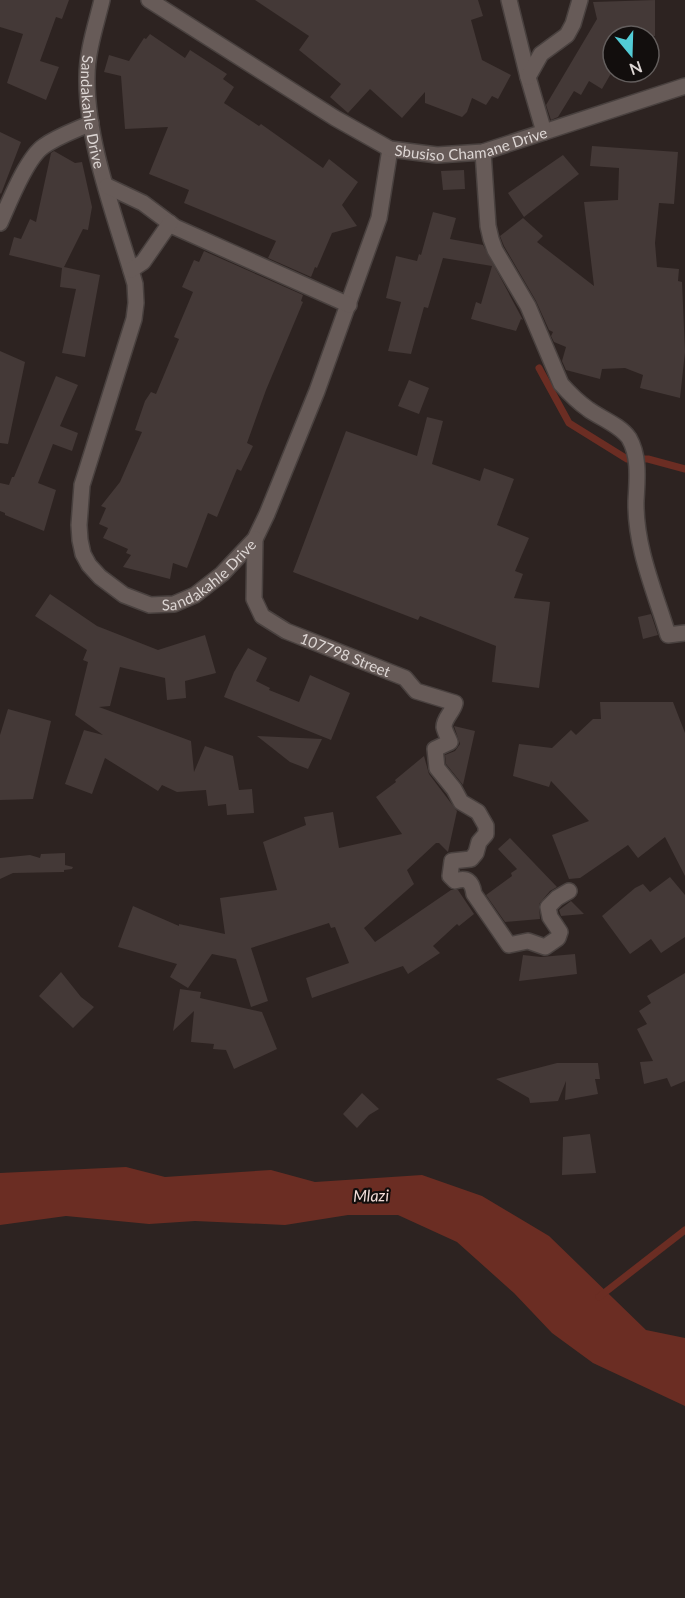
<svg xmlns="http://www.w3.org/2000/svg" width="685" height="1598" viewBox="0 0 685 1598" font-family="Lato,sans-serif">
<rect width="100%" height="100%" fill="#2d2321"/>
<!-- water -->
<path fill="#6b2d23" d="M126,1167L165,1177L271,1170L315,1182L422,1175L482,1196L549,1236L646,1330L685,1338V1406L593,1363L552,1333L514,1293L457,1242L398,1215H348L285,1225L195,1221L149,1224L66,1216L0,1225V1173Z"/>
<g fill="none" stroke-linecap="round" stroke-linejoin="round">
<!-- stream -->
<g stroke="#6b2d23" stroke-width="7">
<path d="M539,368L569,423L627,459H648L685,469"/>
<path d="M599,1297L685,1230"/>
</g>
</g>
<!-- building -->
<g fill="#443937">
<path d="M0,0H69L62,19L56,17L40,61L59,67L46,100L7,83L23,34L0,27Z"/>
<path d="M255,0H478L483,16L471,20L482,60L511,75L498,99L492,96L486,105L472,98L467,112L462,117L425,103V92L402,118L370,89L348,113L330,97L341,84L299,50L309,36Z"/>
<path d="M655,0V36H613V70L602,89L589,81L581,95L574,91L558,117L551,120L546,105L597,19L593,2Z"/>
<path d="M150,34L185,58L190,50L227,74L223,79L234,87L224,103L259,126L261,124L323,168L329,159L358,182L342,205L357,226L332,233L317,268L315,267L311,277L268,258L276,241L184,203L189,190L149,174L168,127L125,129L121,76L104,72L109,55L129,61L144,38L146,39Z"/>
<path d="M0,132L21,142L1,194L0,193Z"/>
<path d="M592,146L678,152L674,204L659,203L655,243L657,267L679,269L678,281L682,282L685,352L680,398L640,388L643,375L625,368L602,369L600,379L566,370L562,361L566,347L554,342L551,336L553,332L549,330L536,301L504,246L500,236L523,218L543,236L537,242L594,286L584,202L618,200L619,168L590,166Z"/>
<path d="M54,151L75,163L82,162L92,207L88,230L83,229L64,267L100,275L85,357L62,353L76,289L60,287L62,268L9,255L14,237L21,239L30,219L36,222L51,153Z"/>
<path d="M563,155L579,174L524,217L508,193Z"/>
<path d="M464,170L465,189L443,190L441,171Z"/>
<path d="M433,212L456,218L450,239L483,245L523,320L521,319L516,331L471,319L476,302L481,304L492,266L443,258L428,308L424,307L411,354L388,351L401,302L386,298L396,256L417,261L419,254L421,255Z"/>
<path d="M204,251L303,295L301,301L303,302L266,390L247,443L253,446L241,471L237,469L217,517L208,513L187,568L173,563L170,579L123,567L131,555L126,553L128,549L103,538L108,528L99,524L106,508L101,506L120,482L142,432L135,430L145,401L151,392L156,394L179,339L174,337L193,292L182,287L194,260L199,262Z"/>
<path d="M0,351L25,362L8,444L0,443Z"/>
<path d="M56,376L78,385L60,426L78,433L72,451L53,444L38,483L56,490L44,531L5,515V513L0,511V483L9,485L12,477H14Z"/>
<path d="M409,380L429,388L419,414L398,406Z"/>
<path d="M427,417L443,421L432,464L480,481L484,468L514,479L497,525L529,538L515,571L523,574L514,598L550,602L539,688L492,682L496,646L420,616L418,620L293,572L346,431L417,456Z"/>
<path d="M50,594L97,626L158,650L205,635L216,673L185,681L186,698L167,700L165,678L120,667L110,706L99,707L191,741L194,772L205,746L233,756L239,790L252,789L254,813L227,815L226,804L208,806L206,790L177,792L162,785L158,791L105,758L92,794L65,784L84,730L103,735L75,715L88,662L83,660L87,650L35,616Z"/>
<path d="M651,614L658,635L643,639L638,617Z"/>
<path d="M248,648L267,658L256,681L270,688L269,690L299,702L310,675L350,693L331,740L224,697L234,672Z"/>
<path d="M600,702H673L685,733V876L665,837L638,858L628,845L580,878L569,879L552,835L589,821L551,781L549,787L513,776L519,744L552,748L571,730L576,735L593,719H601Z"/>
<path d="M8,709L51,721L33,799L0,800V735Z"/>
<path d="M454,726L475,731L463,785L446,764L445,755L455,751L460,744Z"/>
<path d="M257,736L322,739L308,769L290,762Z"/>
<path d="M424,756L429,774L457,811L448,852L439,843H436L407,870L414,884L364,928L375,942L451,890H458L474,914L459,926L457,924L433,946L440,953L408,974L403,966L312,998L306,978L349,963L335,927L331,928L329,923L251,948L268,1001L251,1007L236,959L212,954L188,988L170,977L177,964L118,947L133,906L179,926V924L225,934L220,898L277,890L263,842L306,825L304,817L333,812L339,848L402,834L376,797L396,782L395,780Z"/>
<path d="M510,838L557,887L550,891L539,904L540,919L505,922L486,895L512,876L511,873L517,869L498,849Z"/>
<path d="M65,853V865L73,867L72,869L64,870V872L13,873L0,879V858L30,855L40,858L41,854Z"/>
<path d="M670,877L685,895V937L661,953L651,939L630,954L602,916L635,888L643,884L650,892Z"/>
<path d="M571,901L584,914L561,916L559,910Z"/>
<path d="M575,954L577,974L519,981L523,955L541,957Z"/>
<path d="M61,972L81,997L94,1007L73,1028L39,996Z"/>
<path d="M685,973V1081L671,1087L667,1078L644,1084L640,1062L653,1061L637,1029L647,1024L639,1011L651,1003L647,996Z"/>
<path d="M180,989L201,992L200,998L262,1012L277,1049L234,1069L226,1050L213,1049L214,1044L191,1042L194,1011L173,1031Z"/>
<path d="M557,1063H598L600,1079H595L598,1094L565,1100L566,1081L558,1101L530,1103L529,1098L496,1079Z"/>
<path d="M362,1093L379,1109L369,1115L357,1128L343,1114Z"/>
<path d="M590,1134L596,1173L562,1175L563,1137Z"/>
</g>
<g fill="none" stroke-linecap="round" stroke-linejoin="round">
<defs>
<g id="minor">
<path id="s1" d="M102,0C96,25 87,51 87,77C86,143 117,221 135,284L136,303L134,319L82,485L79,525L80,540L83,554L89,565L100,577L124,595L150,605L174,604L195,595L222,574L255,539L267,514L317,391L379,218L390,149"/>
<path id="s2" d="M149,0L335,118L390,149L437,155L483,152L685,86"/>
<path d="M509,0L528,77L544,132"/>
<path d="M528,77L541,54L567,35L573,24L580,0"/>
<path d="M483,152L488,226L491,239L495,250L528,306L561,384C569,393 578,402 588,409C600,418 620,425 629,438C640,457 637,481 636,501C635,547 655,592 668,635L685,633"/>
<path d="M107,186L143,203L175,227L349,305"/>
<path d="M0,223C9,203 27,157 44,146C58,136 76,130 91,123"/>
<path d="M131,270L143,262L170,223"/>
<path id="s3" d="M255,539L254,599L262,616L286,631L405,678L416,691L455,703C453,712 444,718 444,727C445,732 448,737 450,742L435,749L437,768L454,789L461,802L478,812L486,826V834L479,842L476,853L471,859L452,861L450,876L455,881C467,877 472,881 474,894L509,945L528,941L545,947L558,938L560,932L550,917L548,907L557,898L569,891"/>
</g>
</defs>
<!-- minor casing -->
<use href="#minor" stroke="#49413f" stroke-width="18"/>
<!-- minor -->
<use href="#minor" stroke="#675b58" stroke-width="15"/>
</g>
<g text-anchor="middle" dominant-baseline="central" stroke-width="4.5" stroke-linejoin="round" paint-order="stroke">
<!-- street labels -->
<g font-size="15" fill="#ddd6d4" stroke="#120e0d">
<text stroke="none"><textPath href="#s1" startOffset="114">Sandakahle Drive</textPath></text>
<text stroke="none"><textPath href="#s2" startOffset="366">Sbusiso Chamane Drive</textPath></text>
<text stroke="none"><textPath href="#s1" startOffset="726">Sandakahle Drive</textPath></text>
<text stroke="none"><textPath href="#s3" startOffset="171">107798 Street</textPath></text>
</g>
<!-- water labels -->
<g font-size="16" font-style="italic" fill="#f1dcd8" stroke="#120e0d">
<text transform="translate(371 1195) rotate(-1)">Mlazi</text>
</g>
</g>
<!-- north arrow -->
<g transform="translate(631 54) rotate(161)"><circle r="28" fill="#120e0d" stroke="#635e5d" stroke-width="1.5"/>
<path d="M0-4.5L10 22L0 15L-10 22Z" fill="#52ccd6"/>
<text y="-9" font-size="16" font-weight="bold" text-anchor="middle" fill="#ddd6d4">N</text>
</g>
</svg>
